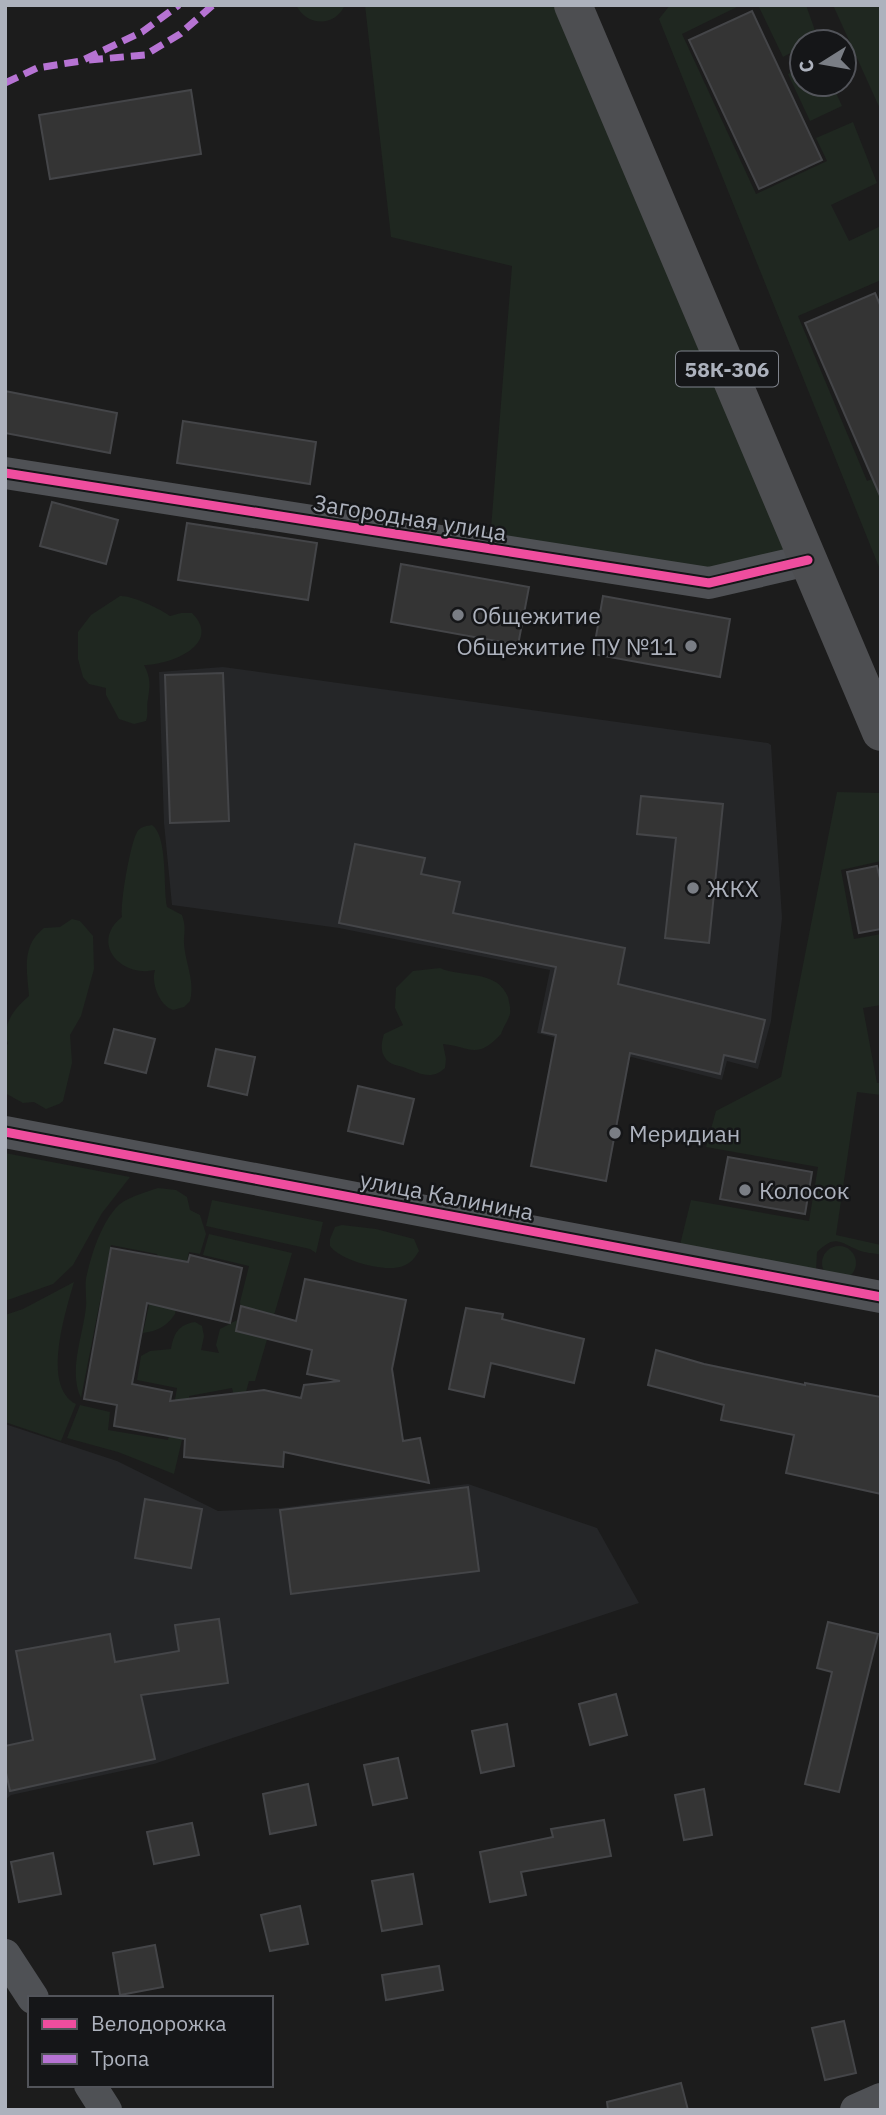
<svg xmlns="http://www.w3.org/2000/svg" width="886" height="2115" viewBox="0 0 886 2115" font-family="'IBM Plex Sans',sans-serif">
<rect width="100%" height="100%" fill="#1c1c1c"/>
<!-- built -->
<g fill="#252628">
<path d="M223,667L768,743L771,745L782,918L771,1021L758,1069L727,1061L722,1080L537,1033L550,970L339,928L172,905L164,823L159,672Z"/>
<path d="M5,1424L117,1461L218,1511L280,1508L468,1484L597,1528L639,1603L154,1764L11,1795L5,1800Z"/>
</g>
<!-- green -->
<g fill="#1f2720">
<path d="M296,5H345C335,27 307,27 296,5Z"/>
<path d="M365,5H569L801,556L710,577L490,541L512,266L391,237Z"/>
<path d="M670,5H741L682,34L756,194L827,161L816,138L853,122L877,183L831,205L849,241L881,226V280L798,316L867,481L881,476V572L659,19Z"/>
<path d="M758,5H806L818,39L812,42H802V47L783,57Z"/>
<path d="M833,5H881V111Z"/>
<path d="M802,68V84H832L842,106L810,121L788,74Z"/>
<path d="M120,596C131,595 161,609 170,616L181,613H192C223,644 171,665 144,665C151,678 150,686 148,699C146,707 149,713 146,721L134,724L119,719L106,695V688L89,684L83,677L78,659V632L91,615Z"/>
<path d="M837,792L881,793V861L841,870L854,939L881,934V1005L863,1008L877,1083H881V1095L857,1092L836,1235L881,1245V1255C874,1253 864,1253 858,1250C838,1241 835,1235 817,1252L816,1272L678,1253L691,1200L809,1221L818,1167L706,1147L716,1111L781,1077Z"/>
<path d="M152,825C168,836 163,888 167,907L182,915C185,924 185,930 184,938C183,959 196,980 190,1001L184,1007L173,1010C159,1005 151,983 155,970C120,978 90,942 122,917C120,903 130,845 137,832C140,827 146,826 152,825Z"/>
<path d="M72,919L80,921L93,936L94,969L81,1016L70,1035L72,1063L63,1101L59,1104L46,1109L34,1102L23,1103L5,1093V1046L8,1044C1,1024 15,1008 29,996C27,970 21,946 44,928L60,927Z"/>
<path d="M440,968C462,978 497,969 508,997C509,1002 511,1009 510,1014C508,1021 503,1027 501,1034C477,1060 471,1047 443,1044L446,1059L445,1068C431,1081 419,1073 403,1067C395,1065 388,1064 384,1056C380,1049 382,1041 384,1034L403,1025L395,1008L396,988L413,971Z"/>
<path d="M5,1153L130,1177L102,1213L73,1265L53,1284L5,1301Z"/>
<path d="M158,1188L176,1190L187,1197L190,1210L200,1215L206,1234L200,1254L189,1252L175,1314C167,1326 158,1331 143,1333L159,1259L157,1254L111,1245L81,1398C68,1371 83,1336 86,1307C87,1296 84,1285 87,1274C92,1253 100,1227 115,1209C125,1197 144,1193 158,1188Z"/>
<path d="M212,1200L323,1222L316,1253L310,1249L206,1226Z"/>
<path d="M342,1225L376,1229L414,1239L419,1251C414,1259 411,1263 403,1266C386,1273 341,1261 330,1246V1239L335,1227Z"/>
<path d="M209,1234L292,1253L255,1381H249L241,1410L237,1408L232,1388L189,1396L192,1423L185,1427L174,1474L118,1452L67,1438L80,1405L110,1412L108,1430L168,1440L177,1388L137,1380L141,1356L150,1351L171,1349C174,1333 178,1325 195,1322L202,1326L204,1336L201,1350L219,1353L216,1345L220,1329L239,1319L242,1313L240,1302L249,1266L203,1255Z"/>
<circle cx="839" cy="1263" r="17"/>
<path d="M74,1282C66,1311 41,1386 76,1404L61,1441L5,1422V1315L23,1309Z"/>
</g>
<!-- building -->
<g fill="#343434" stroke="#444548" stroke-width="2">
<path d="M752,11L822,160L759,189L689,40Z"/>
<path d="M191,90L201,154L50,179L39,115Z"/>
<path d="M875,293L881,307V498L805,323Z"/>
<path d="M5,391L117,413L110,453L5,433Z"/>
<path d="M183,421L316,442L310,484L177,463Z"/>
<path d="M52,502L118,520L106,564L40,546Z"/>
<path d="M187,523L317,543L308,600L178,580Z"/>
<path d="M401,564L529,587L518,645L391,622Z"/>
<path d="M603,596L730,619L720,677L593,654Z"/>
<path d="M223,673L229,821L170,823L165,675Z"/>
<path d="M641,796L723,804L709,943L665,938L676,838L637,834Z"/>
<path d="M355,844L425,858L421,874L460,882L453,913L625,948L618,984L765,1020L755,1062L724,1055L720,1074L630,1053L606,1181L531,1166L556,1035L542,1032L556,967L339,923Z"/>
<path d="M877,866L881,883V929L859,933L847,872Z"/>
<path d="M114,1029L155,1039L146,1073L105,1063Z"/>
<path d="M216,1049L255,1057L247,1095L208,1086Z"/>
<path d="M358,1086L414,1099L403,1144L348,1131Z"/>
<path d="M728,1157L812,1172L805,1214L720,1199Z"/>
<path d="M111,1248L188,1262L190,1255L242,1268L230,1323L147,1303L132,1384L172,1392L170,1401L264,1390L301,1398L304,1385L340,1381L307,1374L312,1350L236,1331L241,1306L296,1321L305,1279L406,1300L392,1369L403,1441L420,1438L429,1483L284,1452L283,1467L184,1457L185,1439L114,1426L117,1405L84,1399Z"/>
<path d="M466,1308L503,1314L502,1319L584,1339L574,1383L491,1363L484,1397L449,1389Z"/>
<path d="M656,1350L704,1364L805,1385V1383L881,1397V1494L786,1473L794,1435L721,1420L724,1405L648,1385Z"/>
<path d="M468,1487L479,1571L291,1594L280,1510Z"/>
<path d="M145,1499L202,1509L191,1568L135,1558Z"/>
<path d="M219,1619L228,1683L141,1695L155,1759L10,1791L5,1768V1746L33,1740L16,1651L110,1634L115,1662L179,1651L175,1625Z"/>
<path d="M828,1622L878,1634L839,1792L805,1784L832,1672L817,1668Z"/>
<path d="M616,1694L627,1735L590,1745L579,1704Z"/>
<path d="M507,1724L514,1766L481,1773L472,1731Z"/>
<path d="M398,1758L407,1798L373,1805L364,1765Z"/>
<path d="M308,1784L316,1825L270,1834L263,1794Z"/>
<path d="M704,1789L712,1835L684,1840L675,1795Z"/>
<path d="M604,1820L611,1856L521,1872L526,1895L490,1902L480,1852L553,1837L551,1829Z"/>
<path d="M192,1823L199,1855L154,1864L147,1832Z"/>
<path d="M53,1853L61,1894L19,1902L11,1862Z"/>
<path d="M413,1874L422,1924L382,1931L372,1881Z"/>
<path d="M300,1906L308,1944L270,1951L261,1915Z"/>
<path d="M155,1945L163,1987L120,1995L113,1953Z"/>
<path d="M439,1966L443,1990L386,2000L382,1975Z"/>
<path d="M844,2021L856,2073L825,2080L812,2028Z"/>
<path d="M681,2083L688,2110H608L607,2102Z"/>
</g>
<g fill="none" stroke-linecap="round" stroke-linejoin="round">
<!-- street -->
<g stroke="#4f5155" stroke-width="32">
<path d="M5,473L709,583L808,560"/>
<path d="M5,1132L881,1297"/>
<path d="M5,1955L33,1998"/>
<path d="M90,2085L106,2110"/>
<path d="M856,2110L881,2099"/>
</g>
<!-- highway -->
<path stroke="#4d4e51" stroke-width="38" d="M573,5L881,732"/>
<!-- quiet -->
<g stroke="#b673d3" stroke-width="7" stroke-dasharray="14 7" stroke-linecap="butt">
<path d="M89,60L145,55L180,34L213,5"/>
<path d="M5,83L37,68L81,61L142,32L179,5"/>
</g>
<defs>
<g id="cycleway">
<path d="M5,473L709,583L808,560"/>
<path d="M5,1132L881,1297"/>
</g>
</defs>
<!-- cycleway casing -->
<use href="#cycleway" stroke="#151618" stroke-width="13"/>
<!-- cycleway -->
<use href="#cycleway" stroke="#ef4d9e" stroke-width="9"/>
</g>
<!-- markers -->
<g fill="#7a7e85" stroke="#151618" stroke-width="2.5">
<circle cx="458" cy="615" r="7"/>
<circle cx="691" cy="646" r="7"/>
<circle cx="693" cy="888" r="7"/>
<circle cx="615" cy="1133" r="7"/>
<circle cx="745" cy="1190" r="7"/>
</g>
<g text-anchor="middle" dominant-baseline="central" stroke-width="5" stroke-linejoin="round" paint-order="stroke">
<!-- shield labels -->
<rect fill="#151618" stroke="#7f838c" stroke-width="2" x="676" y="351.5" width="102" height="35" rx="5"/>
<g font-size="21" font-weight="bold" fill="#adb2bd">
<text x="727" y="369">58К-306</text>
</g>
<!-- street labels -->
<g font-size="23" fill="#adb2bd" stroke="#151618">
<text transform="translate(410 517) rotate(9)">Загородная улица</text>
<text transform="translate(447 1195) rotate(11)">улица Калинина</text>
</g>
<!-- poi labels -->
<g font-size="23" fill="#adb2bd" stroke="#151618" text-anchor="start">
<text x="472" y="615">Общежитие</text>
<text x="677" y="646" text-anchor="end">Общежитие ПУ №11</text>
<text x="707" y="888">ЖКХ</text>
<text x="629" y="1133">Меридиан</text>
<text x="759" y="1190">Колосок</text>
</g>
</g>
<!-- border -->
<rect width="886" height="2115" fill="none" stroke="#adb2bd" stroke-width="14"/>
<!-- legend -->
<rect x="28" y="1996" width="245" height="91" fill="#151618" stroke="#52545a" stroke-width="2"/>
<rect x="42" y="2019" width="35" height="10" fill="#ef4d9e" stroke="#52545a" stroke-width="2"/>
<text x="91" y="2031" font-size="21" fill="#adb2bd">Велодорожка</text>
<rect x="42" y="2054" width="35" height="10" fill="#b673d3" stroke="#52545a" stroke-width="2"/>
<text x="91" y="2066" font-size="21" fill="#adb2bd">Тропа</text>
<!-- north arrow -->
<g transform="translate(823 63) rotate(259)"><circle r="33" fill="#151618" stroke="#52545a" stroke-width="2"/>
<path d="M0-5L12 26L0 18L-12 26Z" fill="#7a7e85"/>
<text y="-10" font-size="19" font-weight="bold" text-anchor="middle" fill="#adb2bd">С</text>
</g>
</svg>
